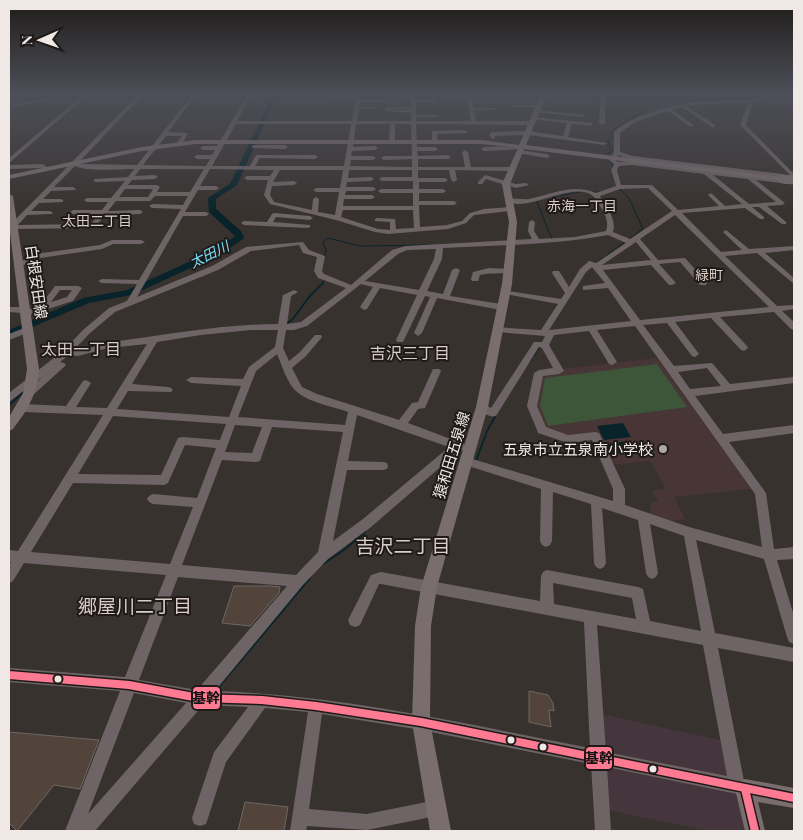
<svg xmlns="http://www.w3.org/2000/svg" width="803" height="840" viewBox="0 0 803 840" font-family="'Playfair Display','Noto Sans JP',serif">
<rect width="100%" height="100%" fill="#38322f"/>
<!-- commercial -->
<path fill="#45353d" d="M601,714L725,741L745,831H709L607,810Z"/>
<!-- education -->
<path fill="#483535" d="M657,358L751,489L674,497L685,519L670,521L650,514L651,502L658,501L652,491L666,489L650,461L611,465L597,433L568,437L544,428L536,406L541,377L546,374L560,369Z"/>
<!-- green -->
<path fill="#3d5539" d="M657,364L687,407L548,426L540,406L545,378Z"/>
<!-- water -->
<g fill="#08242a">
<path d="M623,423L631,437L604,440L597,426Z"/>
<path d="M628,441L633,451L611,454L606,444Z"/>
</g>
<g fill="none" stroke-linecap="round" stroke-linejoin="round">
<!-- stream-far2 -->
<g stroke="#08242a" stroke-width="1">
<path d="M680,105L692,101H711"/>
<path d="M660,109L670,107"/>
<path d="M616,185L611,171L613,165L607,160L606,155L611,152L608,139L613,137L611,131L636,116L646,114"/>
<path d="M590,192H600"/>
<path d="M553,197L580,192"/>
<path d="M538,200L537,202L552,239H550"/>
<path d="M324,258L326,250L323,242L328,238L360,246L428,245"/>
<path d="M596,263L643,229L629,198L619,188"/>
<path d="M322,284L324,280"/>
</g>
<!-- stream-far1 -->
<g stroke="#08242a" stroke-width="2">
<path d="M286,324L293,319L309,297L323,283"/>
<path d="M78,351L100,345"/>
<path d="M529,362L541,345"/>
<path d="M9,405L25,391"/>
<path d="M476,461L487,431L496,415"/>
<path d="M323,564L344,550L365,532"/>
<path d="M287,605L310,578"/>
</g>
<!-- stream -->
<path stroke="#08242a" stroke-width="2.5" d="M215,691L288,604"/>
<!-- river -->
<g fill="#08242a" fill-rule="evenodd">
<path d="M278,94H285L275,101L237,185L216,199V209L241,231L244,237L243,239L221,254L132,295L89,303L9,337V330L83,298L127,290L215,250L235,236L209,212L208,198L230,184L270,100Z"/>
<path d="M582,94H591L604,98L691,96L714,99L770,94L755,100L714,103L691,100L604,102Z"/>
</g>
</g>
<!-- building -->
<g fill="#52443b" stroke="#6d6865">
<path d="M234,586H270L280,587L279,593L250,626L222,623Z"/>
<path d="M529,691L548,695L553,703L554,711L549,710L551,727L529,722Z"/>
<path d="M9,732L99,740L80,789L54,785L17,831L9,823Z"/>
<path d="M245,802L288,807L284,831H238Z"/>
</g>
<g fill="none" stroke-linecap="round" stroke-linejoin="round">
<!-- minor -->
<g fill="#6e6465" fill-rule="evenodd">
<path d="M84,94H89L9,163V158Z"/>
<path d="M139,94H144L78,163L80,164L137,165L193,94H197L168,132L188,133L182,144L177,143L182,136H166L143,165L206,166L210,159H197L194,157L197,155H212L215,150H203L200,148L203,146H217L248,94H252L237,121H352L356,99H333L331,98L361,94L360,100H385L387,101L385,102H360L359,107L377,108L375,109H359L357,121H411V113L386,111V108L388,107H411V97H395L393,95L415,94V100H430V94H434V102H416V115H437L439,116L437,117H416V121H471L467,99H445L443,98L445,97H466V94H470L471,98L487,99L472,100L473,108H497L499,109L474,111L476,121H532L535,123L532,125L416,124L417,147H435L438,149L435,151H417L418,156L448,155L451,157L448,159H418V167H465L462,152L465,150L468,152L471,167H512L515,169L512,171L455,170L457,180L454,182L451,180L449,170H418V178H445L448,180L445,182H419V189H443L446,191L443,193H419V201H454L457,203L454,205H419L420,227L447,225L462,221L470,213L484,209L510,207L513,209L510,211L474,215L466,223L448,229L388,234L375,232L336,220L270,204L264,195L268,180H247L244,178L247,176H270L274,170L210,169L200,186H216L219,188L216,190H198L185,212H206L209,214L206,216H183L137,297L212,266L246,247L303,242L309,250L325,256L322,271L324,274L351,285L392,250L406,246L532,239L528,231L529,222L532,220L535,222L534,231L539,239L575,237L606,231C609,224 606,216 602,209C599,205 597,199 593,196C573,180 527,214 506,201C512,197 522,200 529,199C552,194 574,183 596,193L616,186L611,170L614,164L609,160L614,152V132C635,113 678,103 706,101C719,100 732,101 745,100C757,99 767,94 779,94L753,102L746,125L794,174V179L740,125L748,103L706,104L687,106L715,125L713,128L682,107L672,110L693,124V126H689L668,111L635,122L620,133V152L633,156L783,174L792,182L789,184L756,180L785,203L782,205L767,206L786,222V224H782L759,207H752L764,217V219H760L745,208L682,213L721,252L742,250L724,233L723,232L726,230L749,249L794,246V250L765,253L794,278V284L757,253L725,256L777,306L794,305V309L782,311L794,322V330L791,329L774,312L720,317L747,346L748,348L744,351L741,350L711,318L675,322L699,354L695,357L692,356L667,323L643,325L674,366L712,363L730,384L794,377V383L695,396L723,434L794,425V433L729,442L766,493L774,549L794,547V559L777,560L794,616V644L789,642L787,637L764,559L696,540L715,633L794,648V662L718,648L744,781L751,783L753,789L751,795L745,797L737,794L607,767L611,831H595L591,764L421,730L322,714L309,809L367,814L436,800L442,802L444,808L442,814L436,816L367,830L307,826L306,831H290L308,712L265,708L226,762L208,818L206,824L200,826L194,824L192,818L214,752L248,707L203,705L95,831H65L120,691L9,682V668L125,677L166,575L24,563L13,581L9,583V566L11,562H9V550L18,551L103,415L23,412L18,408L23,404L66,406L83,381L86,380L91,383L76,407L107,408L147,344L108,348L78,356L69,355L60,362L64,363L66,365L64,367L33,395H27L25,393L43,376L9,402V393L64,350L83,330L109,308L127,301L137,284L102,283L98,281L102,279L139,280L181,209L152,208L149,206L152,204L183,205L188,196H155L150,201H116L108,211L140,210L143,212L140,214L105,215L95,227L93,228L14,229L10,231L9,226ZM390,109H411V110H390ZM236,124H351L344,166H255L260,158L315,159L318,157L315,155H256L250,166H212ZM356,124H390L389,142L392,144L395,142V124H411L412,156H384L381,158L384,160L412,159V167L350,166L351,160H373L376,158L373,156H351L352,151L375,150L378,148L375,146L353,147ZM618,155L632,160L781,178L783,179L632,161L618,162L615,160ZM632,165L704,174L742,204L725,206L711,193L708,195L719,206L678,210L652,185H621L617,170L619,166ZM75,166C88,172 118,169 134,169L128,177L94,179V181L96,182L125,181L111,198H87L84,200L87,202H108L102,210H73L70,212L73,214H99L91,224L18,225L27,215L52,214L53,213L50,211H31L39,203L63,202V200L61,199H43L51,191L75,190L76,189L73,187H54ZM140,169H204L190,192H157L160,187L157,185H128L132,180L155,179L158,177L155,175L135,176ZM280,170H343L340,188H316L313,190L316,192H339L335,215L318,212L319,199L316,197L313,199L312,210L274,202L270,195L272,186L294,185L297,183L294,181L273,182ZM349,170H412V177H382L379,179L382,181H413V189H381L378,191L381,193H413V206H343L344,199H372L375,197L372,195H345L346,191H373L376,189L373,187H346L347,182L371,181L374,179L371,177L348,178ZM713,175L748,179L776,202L749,204ZM648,188L672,211L630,239L613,232C617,219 606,207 600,196L620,189ZM125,189H153L148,197H119ZM343,210H413L414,228L396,229L395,219L377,218L375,219V221L390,222V230L378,229L341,217ZM675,215L769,307L640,320L603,270L651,265L669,285H672L676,283L659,264L680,262L700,285H706L707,283L685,258L658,260L640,239ZM608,235L626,243L596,263L589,261L580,269L569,287L559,271H553L552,273L565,293L561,299L502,290V294H505L558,304L541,330L494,327V331L497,332L545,336L542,342H534L491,408L482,403L477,407C480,412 490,418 496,416L539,347L542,348L553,368L539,370L534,373L527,406L537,430L538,433L568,443L592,440L613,489V501L466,457L462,458L461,461L462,464L541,489L540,541L542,545L546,547L550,545L552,541L553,492L591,504L594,563L596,567L600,569L604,567L606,563L602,508L638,520L646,573L648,577L652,579L656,577L658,573L650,524L684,536L701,631L650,621L643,589L638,587L547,570L543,572L541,576L540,601L381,572L371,575L348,620L350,625L355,627L360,625L379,584H381L584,622L590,748C466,724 342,695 215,691L303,585L328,559L371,527L459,451L464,450L465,447L464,444L408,423L418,409L425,408L441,371L439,369H433L418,402L412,403L399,420L317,394L302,387L292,368L306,356L322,337L321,335H315L300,352L289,361L283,348L286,330H294L307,326L361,284L373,287L360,307L364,310L367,309L380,288L417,295L396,340L397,342H403L425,296L430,297L414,333L418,336L422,333L437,298L501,310L505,307L501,304L450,296L460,270L456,268L452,270L443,294L427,291L442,259L443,248C499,245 554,245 608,235ZM636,242L651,260L602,265ZM299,245L303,253L317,257L314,271L318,278L346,288L301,322L287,324L291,296L298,292L294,290L283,295L278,324C222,324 167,335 111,342C99,343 87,351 74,350L89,334L115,312L218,270L251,251ZM436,249L434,259L419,290L365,281L398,254L407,250ZM592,267L605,283L583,286V290L608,288L631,321L549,330L586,272ZM635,326L755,494L762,547L689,527L625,505V489L599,433L595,432L568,435L546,427L537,406L543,376L559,374L564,371L549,345L554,335L589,331L609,364L612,365L617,362L597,330ZM251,330H278L275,347L249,367L243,379L191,377L186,380L191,383L241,386L229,417L117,409L128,391L171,392L173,390L171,388L168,387L132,384L157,342L201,335ZM277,354C282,365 287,384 297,392C310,403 332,406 348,412L345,425L238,417L256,371ZM707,368L721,386L690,389L678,372ZM357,415L449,447L363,519L333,541L347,470H383L387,469L388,466L387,463L383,462L348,461ZM113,416L226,424L220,440L182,437L178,438L161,475L78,474ZM235,425L262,427L252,453L225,452ZM272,427L343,432L318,552L296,575L182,565L222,460L256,462L260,461ZM185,445L216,448L197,498L153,494L149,496L147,499L149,502L153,504L193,507L170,564L31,552L73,483L164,485L168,483ZM178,577L287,586L197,690L139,680ZM553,583L632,598L636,619L554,604ZM597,625L703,645L727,776L606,752ZM134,693L186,703L88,814Z"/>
<path d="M509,94H514V95L512,96Z"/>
<path d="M601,94H605V123L602,125L599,123Z"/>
<path d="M51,98L53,100L9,107V105Z"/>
<path d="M515,105H540L542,106L540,107H513Z"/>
<path d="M537,110L583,115L585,116L583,117L535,112Z"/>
<path d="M532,117L593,123L591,126L572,124L568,137L607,143L604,145L529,135L495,136V138L493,139L490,137L489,134L492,132L528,131L563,136L567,123L534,119Z"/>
<path d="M465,130L468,132L467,133L437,134L438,142L435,144L432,142V131Z"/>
<path d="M254,145H285L288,147L285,149L252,148V146Z"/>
<path d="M521,146L524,148L523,149L484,151L481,149L484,147Z"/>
<path d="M519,150L547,154L550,156L547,158L517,153V151Z"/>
<path d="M43,164L48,168V170H44L42,168L9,169V165Z"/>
<path d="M485,175L516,184L526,183L529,185L516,188L486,179L482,184H478V182Z"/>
<path d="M274,213L310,216L313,218L310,220L276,217L273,222L310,225V227L308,228L244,225L241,223L244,221L267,222L272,214Z"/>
<path d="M112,240H141L145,242L141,244H113L102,249L40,258L19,267L15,265L35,254L100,245Z"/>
<path d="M489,268L509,269L513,271C507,275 490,272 480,275L478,281H472L471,279L473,272Z"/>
<path d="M55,286H78L82,288L73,301L26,316L22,313L9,312V307H26L30,309L40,306ZM60,290H72L67,297L51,302Z"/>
<path d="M29,326L33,329L32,331L9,340V334Z"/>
</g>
<!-- major -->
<g fill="#796d6e" fill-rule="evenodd">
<path d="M541,94H547L526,145L783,177L787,179L783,181L524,149L510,184L517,222L512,284L488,407L437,587L431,626L430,722L451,831H430L412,722L415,626L421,587L476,407L502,284L509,222L502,184L518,148L482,144H196L142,151L9,179V175L142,147L196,140H482L519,145Z"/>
<path d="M9,194L13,196L39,369C38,393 27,411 13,429L9,431V417L23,393L27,369L9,225Z"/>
<path d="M745,779L794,788V808L758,802L765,831H745L735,789L738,782Z"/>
</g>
<!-- major-bridge -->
<path stroke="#796d6e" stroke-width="9" d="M783,179L794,180"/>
<defs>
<g id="bus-1">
<path d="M9,675L129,685L199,698L262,700L316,706L421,722L794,798"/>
<path d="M745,789L755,831"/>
</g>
</defs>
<!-- bus-1 casing -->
<use href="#bus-1" stroke="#1f1a18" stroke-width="11"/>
<!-- bus-1 -->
<use href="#bus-1" stroke="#fe7a93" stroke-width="8"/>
</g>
<!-- sky -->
<linearGradient id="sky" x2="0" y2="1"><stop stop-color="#1f1c1a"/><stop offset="0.44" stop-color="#4d4f58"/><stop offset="1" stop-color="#4d4f58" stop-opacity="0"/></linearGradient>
<rect width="803" height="212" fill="url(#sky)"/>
<!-- markers -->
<circle fill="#afa8a5" stroke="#1f1a18" stroke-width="2" cx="663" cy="449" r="5"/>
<g fill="#efe8e4" stroke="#1f1a18" stroke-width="2">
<circle cx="58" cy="679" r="4.5"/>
<circle cx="511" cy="740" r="4.5"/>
<circle cx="543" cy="747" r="4.5"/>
<circle cx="653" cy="769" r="4.5"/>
</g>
<g text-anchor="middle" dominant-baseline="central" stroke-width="4" stroke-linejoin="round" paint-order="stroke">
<!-- far-neighbourhood labels -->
<g font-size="14" fill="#dacdc5" stroke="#1f1a18">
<text x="582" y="205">赤海一丁目</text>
<text x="97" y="220">太田二丁目</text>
<text x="709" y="274">緑町</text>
</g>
<!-- far-water labels -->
<g font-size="14" font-style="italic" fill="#79e0fa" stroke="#1f1a18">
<text transform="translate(209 254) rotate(-26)">太田川</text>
</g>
<!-- street labels -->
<g font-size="15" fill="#efe8e4" stroke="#1f1a18">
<text transform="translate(37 282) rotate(82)">白根安田線</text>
<text transform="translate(451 455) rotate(-73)">猿和田五泉線</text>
</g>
<!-- poi labels -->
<g font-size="15" fill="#efe8e4" stroke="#1f1a18" text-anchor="end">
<text x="653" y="449">五泉市立五泉南小学校</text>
</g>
<!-- neighbourhood labels -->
<g font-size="16" fill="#dacdc5" stroke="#1f1a18">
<text x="81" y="348">太田一丁目</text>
<text x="410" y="352">吉沢三丁目</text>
</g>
<!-- near-neighbourhood labels -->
<g font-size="19" fill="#dacdc5" stroke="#1f1a18">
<text x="403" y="545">吉沢二丁目</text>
<text x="135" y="605">郷屋川二丁目</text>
</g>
</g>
<g stroke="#1f1a18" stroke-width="2">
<rect x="192" y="686" width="29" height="24" rx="5" fill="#fe7a93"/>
<rect x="585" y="746" width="28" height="24" rx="5" fill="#fe7a93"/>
</g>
<g font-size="14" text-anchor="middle" font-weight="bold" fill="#111">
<text x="206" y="703">基幹</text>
<text x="599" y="763">基幹</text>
</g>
<!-- border -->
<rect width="803" height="840" fill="none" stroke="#efe8e4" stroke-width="20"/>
<!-- north arrow -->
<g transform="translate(40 40) rotate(268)" stroke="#1f1a18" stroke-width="4" paint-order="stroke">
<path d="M0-4L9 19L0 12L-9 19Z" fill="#efe8e4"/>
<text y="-8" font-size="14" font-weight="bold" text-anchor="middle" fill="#efe8e4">N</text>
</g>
</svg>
